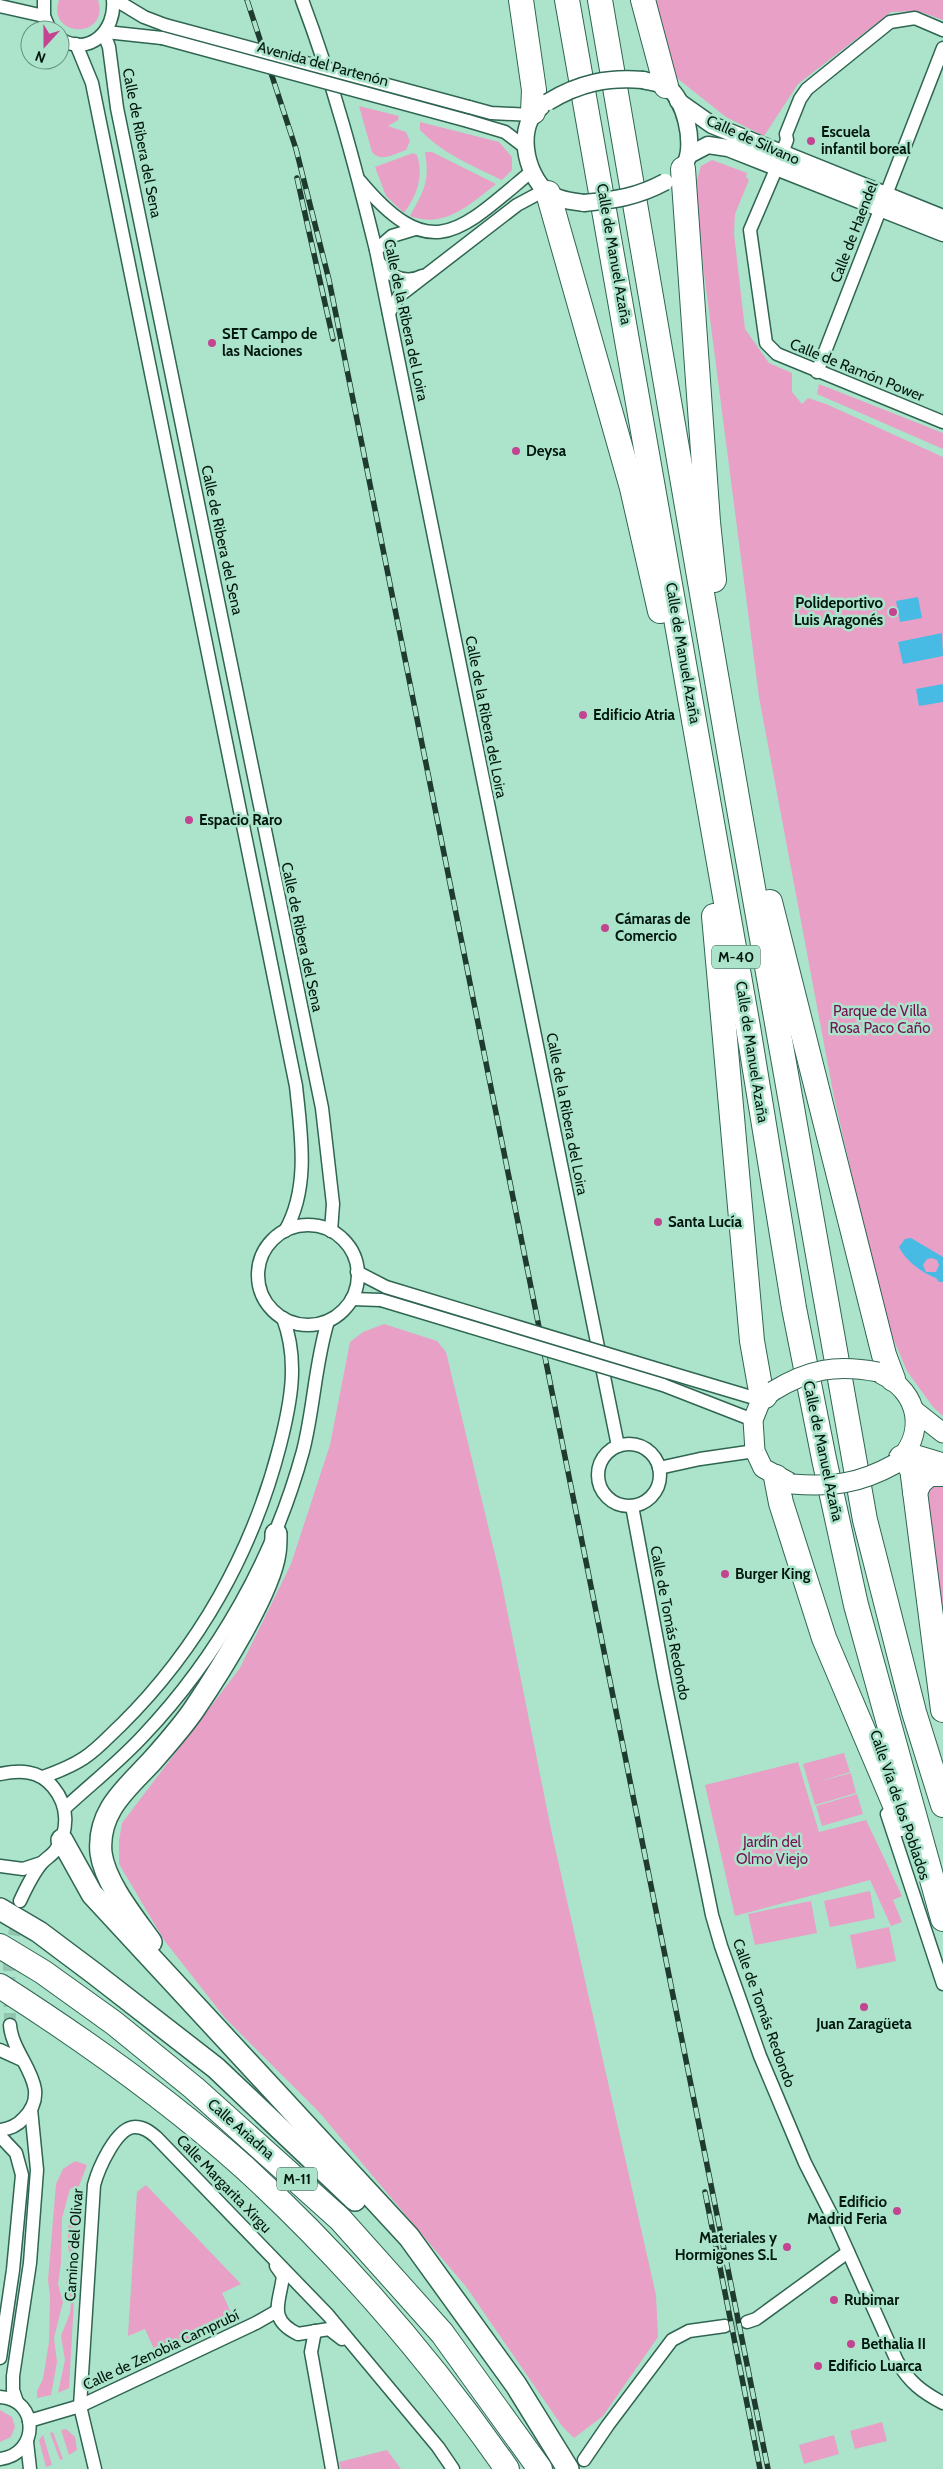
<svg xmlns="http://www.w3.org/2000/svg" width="943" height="2469" viewBox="0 0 943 2469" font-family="Cabin,sans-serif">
<rect width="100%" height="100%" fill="#abe4cb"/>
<!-- green -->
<g fill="#e8a0c6">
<path d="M59,0H98C110,40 46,38 59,0Z"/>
<path d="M649,0H943V20L918,11L891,12L798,84L764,136L726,117L673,75Z"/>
<path d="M359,106L399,116L398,120L388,126L406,132L410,141L406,150C394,154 381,163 372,152Z"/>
<path d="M420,122L499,142L512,157V170L502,180C473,166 443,154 420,130Z"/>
<path d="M425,152H432L496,184C469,205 445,229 410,216C424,191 430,181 425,152Z"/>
<path d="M413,153L417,155C424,176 417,195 404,213L386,196L375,167Z"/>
<path d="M712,160L747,173L746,177L749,180L735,214L734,234L745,329L769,363L792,373V392L802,404L808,398L826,404L943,457V1416L933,1407L907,1371L885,1319L834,1097L759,697L703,265L696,183L701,166Z"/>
<path d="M819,384L943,433V449L817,394Z"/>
<path d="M384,1324L437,1341L446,1352L500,1575L552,1834L656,2295L658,2337L603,2416L574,2438L562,2426L467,2288L319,2112L225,2018L164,1940L119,1864V1841L122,1823L240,1668L291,1564L330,1445L350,1342L363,1332Z"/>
<path d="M934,1481L943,1484V1653L925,1503Z"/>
<path d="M844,1753L850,1772L817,1782L851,1773L856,1793L815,1805L803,1764Z"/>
<path d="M798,1762L819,1832L866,1820L902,1896L893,1900L902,1922L891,1926L870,1880L735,1916L705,1785Z"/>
<path d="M857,1794L863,1814L822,1826L816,1806Z"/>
<path d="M870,1891L875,1918L830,1927L824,1901Z"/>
<path d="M811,1901L817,1933L755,1945L748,1914Z"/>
<path d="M889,1927L896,1961L857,1969L850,1935Z"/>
<path d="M75,2161L87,2165L79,2186L70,2189L62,2218L61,2263L58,2284L63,2302L54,2338L57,2362L51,2395L37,2398V2391L43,2379L49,2342L50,2296L48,2280L56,2184L63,2169Z"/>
<path d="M146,2185L241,2284L222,2293L235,2321L157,2356L145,2329L128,2336L137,2192Z"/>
<path d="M80,2196L69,2388L58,2393L65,2360L61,2336L70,2313L71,2301L66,2282L73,2265L68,2247V2232L69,2217Z"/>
<path d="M0,2410L12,2417L15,2427L11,2437L0,2442Z"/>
<path d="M882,2422L887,2441L855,2449L850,2431Z"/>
<path d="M66,2429L75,2437L77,2450L69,2455L61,2430Z"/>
<path d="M53,2432L63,2459L60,2460L50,2433Z"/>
<path d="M43,2435L52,2465L46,2467L39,2440Z"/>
<path d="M834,2435L839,2454L804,2464L799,2445Z"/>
<path d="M387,2450L401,2469H341L339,2462Z"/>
</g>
<!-- water -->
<g fill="#48bbe5" fill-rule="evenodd">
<path d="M918,597L922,618L900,622L896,601Z"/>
<path d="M942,633L943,656L903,664L898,642Z"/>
<path d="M943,684V702L919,706L916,689Z"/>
<path d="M911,1238L943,1257V1282H939L936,1278C922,1273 906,1261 899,1247L905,1239ZM932,1258L937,1260L939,1265L936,1272H926L923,1265L927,1259Z"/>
</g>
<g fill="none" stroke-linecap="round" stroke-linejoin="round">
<!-- minor-tunnel -->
<g stroke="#92c5af" stroke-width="12" stroke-dasharray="12 6" stroke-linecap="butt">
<path d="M10,2025L9,1965L18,1913"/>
<path d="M725,2326L747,2322"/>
</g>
<defs>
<g id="minor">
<path d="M44,0V16L50,30"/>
<path d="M116,0L144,17L165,25"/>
<path d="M302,0C333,82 355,165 376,250L618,1446"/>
<path d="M0,6L44,16"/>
<path d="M106,32L162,38"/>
<path d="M104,34L109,47L117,108L322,1108L333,1204L331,1231"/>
<path d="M60,39C90,57 116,30 113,0"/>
<path d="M76,44L92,83L296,1086C301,1134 310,1188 285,1231"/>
<path d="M469,107L491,113L531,115"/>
<path d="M468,121L505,132L526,148"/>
<path d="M782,153L787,140L786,134L800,99L807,89L890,22L915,18L943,30"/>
<path d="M777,167L750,230L766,343L777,354L943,422"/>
<path d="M360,181C432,267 460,231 532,171"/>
<path d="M376,250L392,236L415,229"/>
<path d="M379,263C390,276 405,285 422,276"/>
<path d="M389,313L399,296L517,205L545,190"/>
<path d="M817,372L943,48"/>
<circle cx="308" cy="1275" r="50"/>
<path d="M357,1272L386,1287"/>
<path d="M352,1299L381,1300"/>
<path d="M667,1372L761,1400"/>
<path d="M663,1385L753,1420"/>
<circle cx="629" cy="1475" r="31"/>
<path d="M659,1468L700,1459L755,1451"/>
<path d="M632,1506L665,1683L712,1915L721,1946L760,2056L805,2163L832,2216L897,2361C909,2382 922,2392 943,2403"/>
<path d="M0,1774C20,1770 39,1770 53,1787C69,1806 69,1831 55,1851C51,1856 45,1859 41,1864C32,1875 26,1888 20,1901"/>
<path d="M43,1777C57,1772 72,1766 84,1758C98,1749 109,1736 121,1725C199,1648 253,1551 280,1445C291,1402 299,1360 283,1318"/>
<path d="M65,1808C91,1784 119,1762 143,1736C219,1656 274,1557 303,1451C314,1408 315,1363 328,1321"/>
<path d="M887,1814L943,1984"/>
<path d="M0,1866L23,1869L41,1863"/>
<path d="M0,2050L22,2060"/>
<path d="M0,2130C9,2129 18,2125 24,2118C55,2087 12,2058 10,2025"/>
<path d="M0,2136L16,2153L22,2175L13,2270L0,2358"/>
<path d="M276,2266L283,2276C280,2302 267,2319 298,2334L329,2329L342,2339"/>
<path d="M747,2322L756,2319L848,2252"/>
<path d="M315,2331L311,2352L332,2469"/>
<path d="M0,2397C39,2399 40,2454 0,2459"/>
<path d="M17,2402L13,2390V2376L30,2263L37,2170L31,2109"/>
<path d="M29,2421L80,2406L256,2323L277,2311"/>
<path d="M27,2442L30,2469"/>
<path d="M584,2460L608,2425L672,2340L689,2331L725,2326"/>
<path d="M95,2469L80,2406L94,2185C98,2170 116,2127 135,2127C144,2127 150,2132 156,2137L328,2315L438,2447L453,2469"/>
</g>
<g id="tertiary">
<path d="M643,80C650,82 660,83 666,86C685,98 695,143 686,162"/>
<path d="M678,101L712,125L943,218"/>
<path d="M541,107C515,124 525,174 547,192C557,200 572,201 584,203"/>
<path d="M689,155L708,145L728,148L943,233"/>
</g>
<g id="secondary">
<path d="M881,1374C920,1392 927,1435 895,1464"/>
<path d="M773,1391L761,1400L753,1420L755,1451L763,1468L789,1482"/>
<path d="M915,1411L943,1433"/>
<path d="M907,1452L943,1463"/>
</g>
<g id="trunk">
<path d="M62,1840L92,1894L409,2237L516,2385L568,2469"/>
<path d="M0,1909L39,1932L95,1974L216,2068L355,2200"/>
<path d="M151,1942C134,1918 105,1883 101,1853C97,1811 127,1788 152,1761C167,1744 183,1726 195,1708C218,1674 270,1592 275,1553C276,1547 276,1541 276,1534"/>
</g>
<g id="motorway">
<path d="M521,0L534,90L533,112"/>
<path d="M567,0L748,1027L794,1308L824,1459L856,1605L943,1919"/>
<path d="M600,0L738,803L865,1520L914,1712L943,1805"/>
<path d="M643,0L666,86"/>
<path d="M683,169L708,522L714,580"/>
<path d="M548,193L632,488L660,611"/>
<path d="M770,902L884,1355L893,1379"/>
<path d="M714,916L752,1341L760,1386L765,1396"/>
<path d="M901,1458L912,1468L943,1710"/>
<path d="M776,1477L781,1503L824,1638L903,1824"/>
<path d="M915,1492L920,1482L929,1474H943"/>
<path d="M0,1946L43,1972L114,2023L194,2088L340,2219L442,2333L540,2469"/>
<path d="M0,1986C86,2041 169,2100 245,2168C343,2258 431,2360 507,2469"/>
</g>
</defs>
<!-- minor casing -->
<use href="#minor" stroke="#2f6551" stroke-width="15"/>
<!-- tertiary casing -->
<use href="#tertiary" stroke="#2f6551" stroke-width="19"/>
<!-- secondary casing -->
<use href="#secondary" stroke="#2f6551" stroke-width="21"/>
<!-- trunk casing -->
<use href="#trunk" stroke="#2f6551" stroke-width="24"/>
<!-- motorway casing -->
<use href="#motorway" stroke="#2f6551" stroke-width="26"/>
<!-- minor -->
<use href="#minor" stroke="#fff" stroke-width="12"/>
<!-- tertiary -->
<use href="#tertiary" stroke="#fff" stroke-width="16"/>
<!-- secondary -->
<use href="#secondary" stroke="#fff" stroke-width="19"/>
<!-- trunk -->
<use href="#trunk" stroke="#fff" stroke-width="21"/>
<!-- motorway -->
<use href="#motorway" stroke="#fff" stroke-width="24"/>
<defs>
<g id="rail">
<path d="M247,0L296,149L329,280L768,2469"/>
<path d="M297,178L333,339"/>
<path d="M705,2192L760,2469"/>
</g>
</defs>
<!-- rail casing -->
<use href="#rail" stroke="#1f3a2f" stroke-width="5.5"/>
<!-- rail -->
<use href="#rail" stroke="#abe4cb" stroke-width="4" stroke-dasharray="11" stroke-linecap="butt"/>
<defs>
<g id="minor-bridge">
<path d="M165,25L469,107"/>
<path d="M162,38L468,121"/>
<path d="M386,1287L667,1372"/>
<path d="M381,1300L663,1385"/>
</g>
<g id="tertiary-bridge">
<path d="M548,102C579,83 608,77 643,80"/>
<path d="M584,203C615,200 637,197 665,182"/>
</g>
<g id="secondary-bridge">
<path d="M773,1391C809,1369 836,1364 878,1372"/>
<path d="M792,1484C832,1487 859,1484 895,1464"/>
</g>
</defs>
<!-- minor-bridge casing -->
<use href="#minor-bridge" stroke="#2f6551" stroke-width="15" stroke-linecap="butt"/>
<!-- tertiary-bridge casing -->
<use href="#tertiary-bridge" stroke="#2f6551" stroke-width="19" stroke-linecap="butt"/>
<!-- secondary-bridge casing -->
<use href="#secondary-bridge" stroke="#2f6551" stroke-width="21" stroke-linecap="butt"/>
<!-- minor-bridge -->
<use href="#minor-bridge" stroke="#fff" stroke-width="12"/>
<!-- tertiary-bridge -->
<use href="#tertiary-bridge" stroke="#fff" stroke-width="16"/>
<!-- secondary-bridge -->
<use href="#secondary-bridge" stroke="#fff" stroke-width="19"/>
</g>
<!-- markers -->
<g fill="#c34491" stroke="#abe4cb" stroke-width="2">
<circle cx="811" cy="141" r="5"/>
<circle cx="212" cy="343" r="5"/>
<circle cx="516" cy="451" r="5"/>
<circle cx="893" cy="612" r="5"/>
<circle cx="583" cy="715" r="5"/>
<circle cx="189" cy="820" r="5"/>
<circle cx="605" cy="928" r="5"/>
<circle cx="658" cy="1222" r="5"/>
<circle cx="725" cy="1574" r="5"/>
<circle cx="864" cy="2007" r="5"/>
<circle cx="897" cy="2211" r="5"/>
<circle cx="787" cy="2247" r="5"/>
<circle cx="834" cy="2300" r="5"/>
<circle cx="851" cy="2344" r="5"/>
<circle cx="818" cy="2366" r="5"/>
</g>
<g text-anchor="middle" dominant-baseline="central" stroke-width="5" stroke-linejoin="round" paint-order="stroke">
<!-- shield labels -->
<g fill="#abe4cb" stroke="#355447" stroke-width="1">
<rect x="712" y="945.5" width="48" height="23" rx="4"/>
<rect x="277" y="2167.5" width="40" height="23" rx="4"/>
</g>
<g font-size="14" font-weight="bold" fill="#02170f">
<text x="736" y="957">M-40</text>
<text x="297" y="2179">M-11</text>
</g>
<!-- street labels -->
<g font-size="15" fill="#02170f" stroke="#abe4cb">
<text transform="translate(323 64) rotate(15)">Avenida del Partenón</text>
<text transform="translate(753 140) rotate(24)">Calle de Silvano</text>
<text transform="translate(142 143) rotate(79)">Calle de Ribera del Sena</text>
<text transform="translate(854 232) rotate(-69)">Calle de Haendel</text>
<text transform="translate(614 254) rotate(80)">Calle de Manuel Azaña</text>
<text transform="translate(406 320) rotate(78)">Calle de la Ribera del Loira</text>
<text transform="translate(857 370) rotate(22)">Calle de Ramón Power</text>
<text transform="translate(222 540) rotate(78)">Calle de Ribera del Sena</text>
<text transform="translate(683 653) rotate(80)">Calle de Manuel Azaña</text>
<text transform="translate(486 717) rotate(79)">Calle de la Ribera del Loira</text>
<text transform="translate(302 937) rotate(78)">Calle de Ribera del Sena</text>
<text transform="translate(752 1052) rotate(81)">Calle de Manuel Azaña</text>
<text transform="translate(567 1114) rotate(79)">Calle de la Ribera del Loira</text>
<text transform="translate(823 1451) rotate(78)">Calle de Manuel Azaña</text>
<text transform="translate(670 1623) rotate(79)">Calle de Tomás Redondo</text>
<text transform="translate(900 1805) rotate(71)">Calle Vía de los Poblados</text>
<text transform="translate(764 2013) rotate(70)">Calle de Tomás Redondo</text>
<text transform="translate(241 2129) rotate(41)">Calle Ariadna</text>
<text transform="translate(224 2184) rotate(46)">Calle Margarita Xirgu</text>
<text transform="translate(74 2245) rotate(-86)">Camino del Olivar</text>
<text transform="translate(161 2350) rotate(-25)">Calle de Zenobia Camprubí</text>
</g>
<!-- poi labels -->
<g font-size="15" font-weight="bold" fill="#02170f" stroke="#abe4cb" text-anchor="start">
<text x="821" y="132">Escuela<tspan x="821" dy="17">infantil boreal</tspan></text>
<text x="222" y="334">SET Campo de<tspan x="222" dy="17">las Naciones</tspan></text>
<text x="526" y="451">Deysa</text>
<text x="883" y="603" text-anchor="end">Polideportivo<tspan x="883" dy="17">Luis Aragonés</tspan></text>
<text x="593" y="715">Edificio Atria</text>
<text x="199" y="820">Espacio Raro</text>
<text x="615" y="919">Cámaras de<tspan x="615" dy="17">Comercio</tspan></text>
<text x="668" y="1222">Santa Lucía</text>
<text x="735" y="1574">Burger King</text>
<text x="864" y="2024" text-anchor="middle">Juan Zaragüeta</text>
<text x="887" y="2202" text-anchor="end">Edificio<tspan x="887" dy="17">Madrid Feria</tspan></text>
<text x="777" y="2238" text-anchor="end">Materiales y<tspan x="777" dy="17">Hormigones S.L</tspan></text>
<text x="844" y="2300">Rubimar</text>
<text x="861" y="2344">Bethalia II</text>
<text x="828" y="2366">Edificio Luarca</text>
</g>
<!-- park labels -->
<g font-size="15" fill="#751053" stroke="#abe4cb">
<text x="880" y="1011">Parque de Villa<tspan x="880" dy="17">Rosa Paco Caño</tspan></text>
<text x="772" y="1842">Jardín del<tspan x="772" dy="17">Olmo Viejo</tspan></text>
</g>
</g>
<!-- north arrow -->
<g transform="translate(45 45) rotate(201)"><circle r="24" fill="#abe4cb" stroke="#679280"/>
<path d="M0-4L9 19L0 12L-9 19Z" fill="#c34491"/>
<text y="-8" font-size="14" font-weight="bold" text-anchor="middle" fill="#02170f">N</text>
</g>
</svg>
